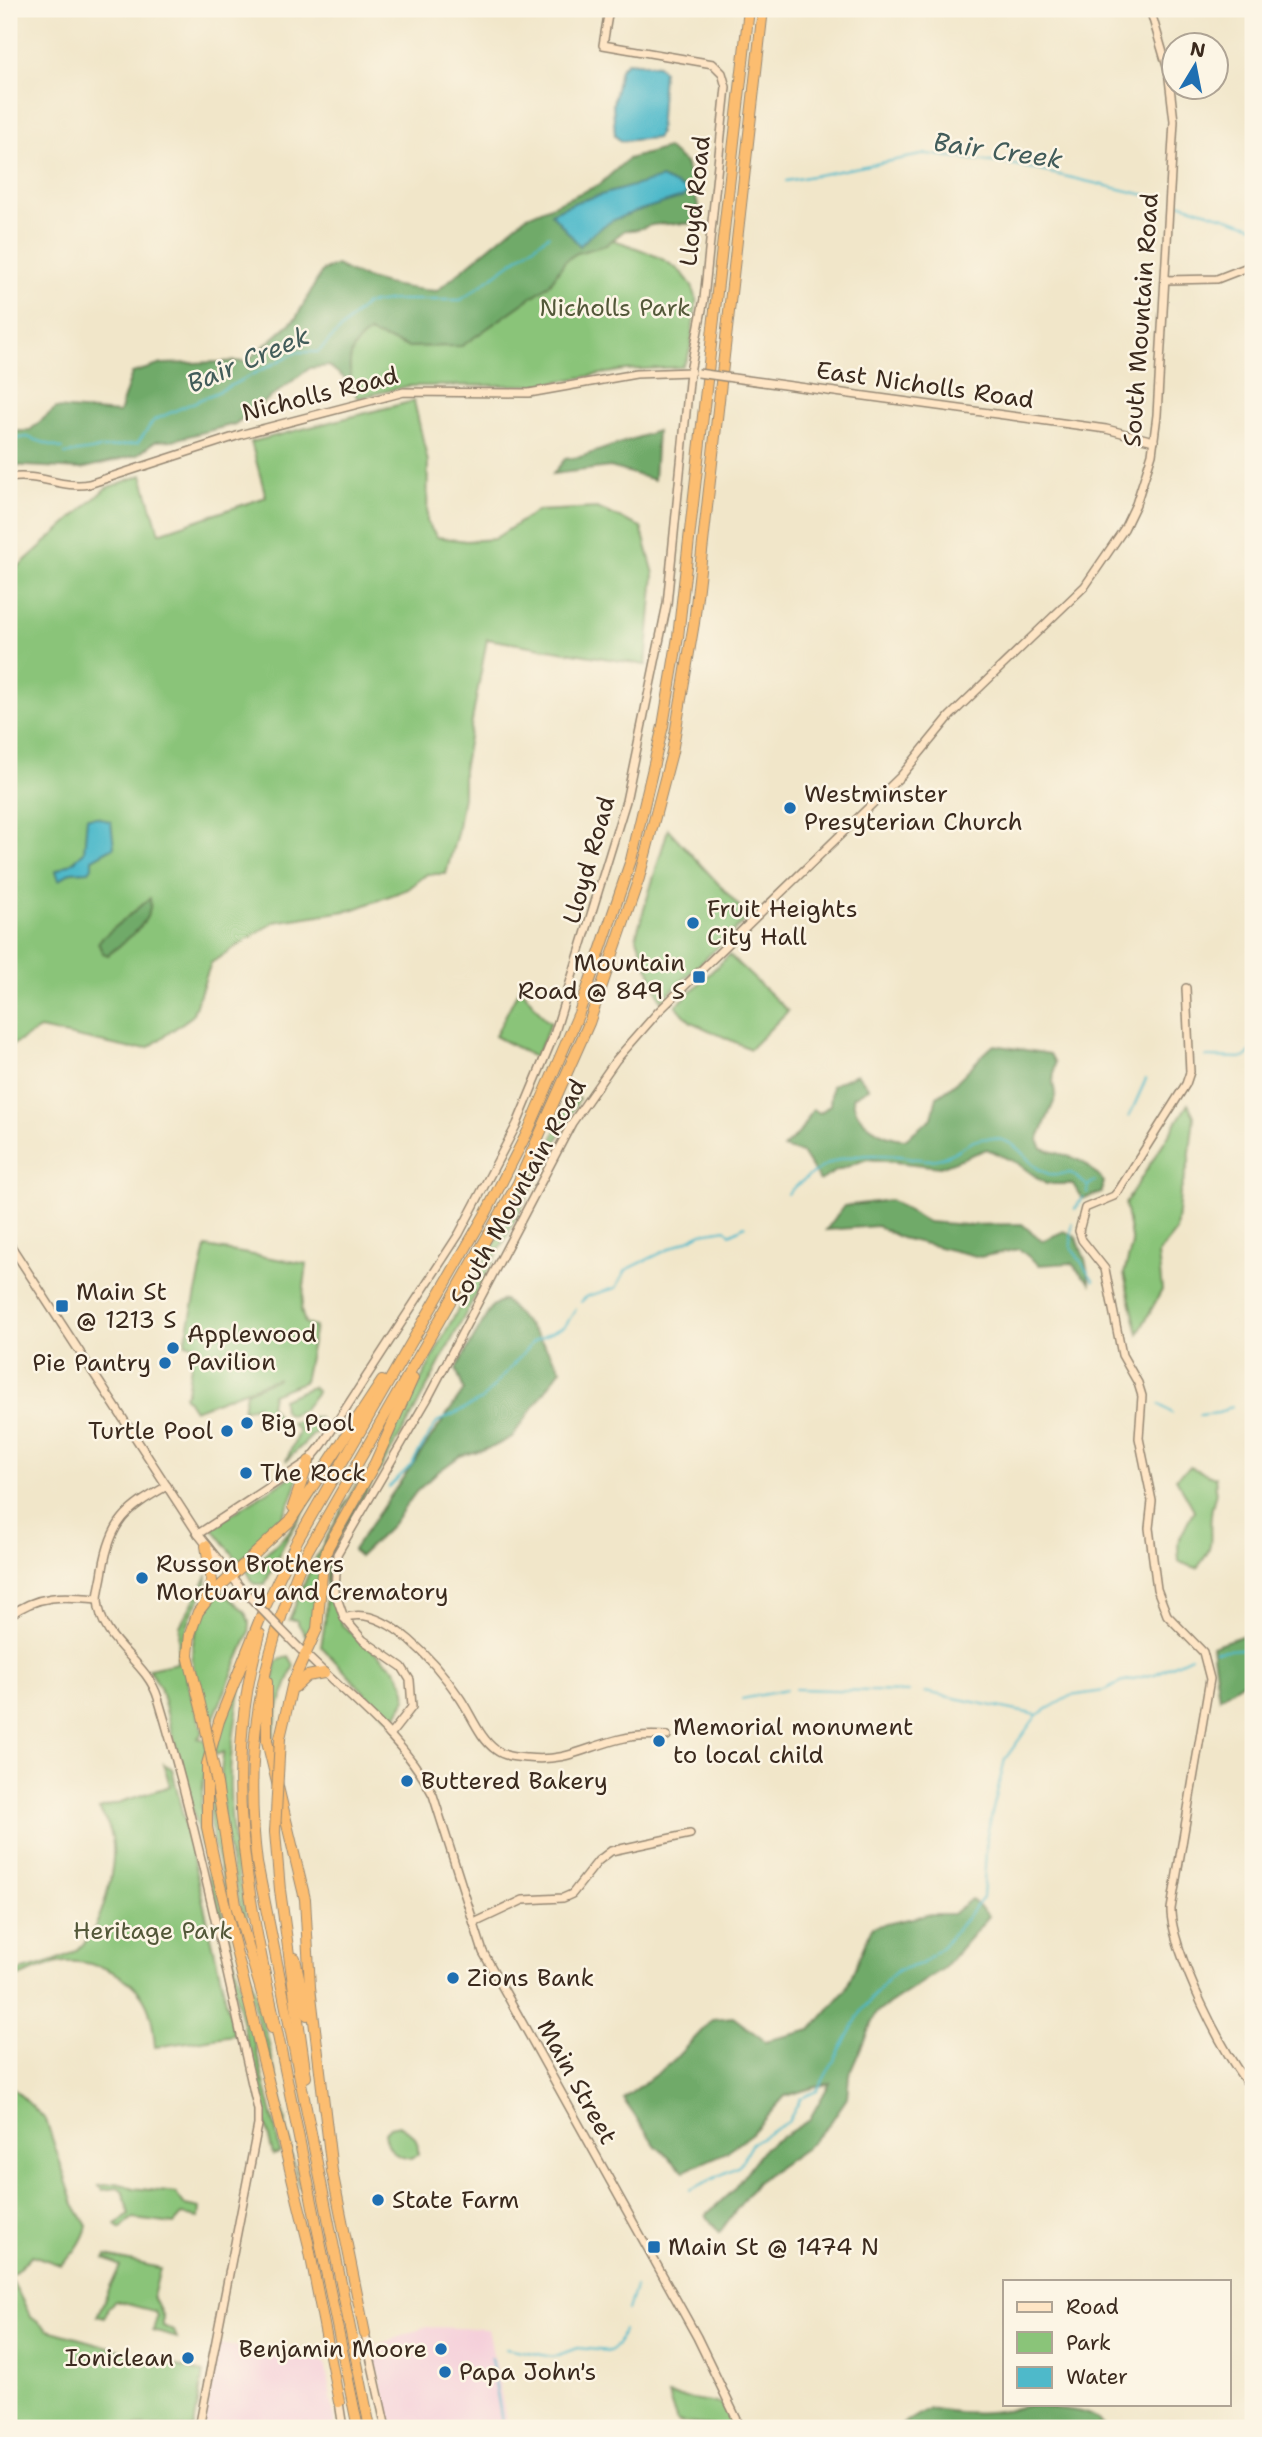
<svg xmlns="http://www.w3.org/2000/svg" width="1262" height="2437" viewBox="0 0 1262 2437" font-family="'Shantell Sans',sans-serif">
<rect width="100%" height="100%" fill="#fcf5e5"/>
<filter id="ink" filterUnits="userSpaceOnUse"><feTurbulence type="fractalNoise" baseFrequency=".0143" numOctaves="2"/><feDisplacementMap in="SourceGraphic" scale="14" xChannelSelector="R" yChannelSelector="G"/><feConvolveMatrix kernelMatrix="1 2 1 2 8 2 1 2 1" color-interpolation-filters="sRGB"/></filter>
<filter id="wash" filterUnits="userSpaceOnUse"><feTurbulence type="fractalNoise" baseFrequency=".00686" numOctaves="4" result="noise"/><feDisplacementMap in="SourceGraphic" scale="28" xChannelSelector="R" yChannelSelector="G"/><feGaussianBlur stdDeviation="1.57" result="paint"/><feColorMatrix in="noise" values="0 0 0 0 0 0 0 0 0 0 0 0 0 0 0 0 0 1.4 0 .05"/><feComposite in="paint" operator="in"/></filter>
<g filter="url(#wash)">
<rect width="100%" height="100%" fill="#f1e6c9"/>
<!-- built -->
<g fill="#f5cfda">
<path d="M426,2327L488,2329L508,2428H392L372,2347Z"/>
<path d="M218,2344L325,2362L336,2428H204Z"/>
</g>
<!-- green -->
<g fill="#8ac479" stroke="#62774c" stroke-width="2">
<path d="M614,240C642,250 689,263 696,298C697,306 694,318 693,326C692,339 691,358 681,367L625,370L536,385L408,386L357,398C348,374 343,349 369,333L408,347L549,285L565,261L577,252Z"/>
<path d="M414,401L428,462L427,523L437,537L466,541L494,539L537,511L597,508L641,527L654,574L646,665L487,639L463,770V796L457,833L446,874H427L408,889L352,910L274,922L211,963L192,1016L149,1047L132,1049L40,1029L9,1047V575L106,488L142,475L159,533L266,497L251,442Z"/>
<path d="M668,829L749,917L661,1001L636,936Z"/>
<path d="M729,955L788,1011L750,1049L691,1022L676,1006Z"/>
<path d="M520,987L546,1020L551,1022L536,1058L495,1036Z"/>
<path d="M570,1094L579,1099L409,1421L343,1531L330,1557L328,1588L342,1625L394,1668L404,1683L406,1699L395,1719L388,1718L321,1646L325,1622L327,1568L334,1543L376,1470L446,1331L552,1140Z"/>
<path d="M1188,1104L1194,1116L1189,1162L1180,1194L1176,1231L1158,1254L1162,1290L1138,1334L1124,1274L1132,1244L1125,1204Z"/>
<path d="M206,1247L307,1264L301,1310L305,1323L315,1327L304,1382L272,1394L270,1405L279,1418L256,1427L258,1405L243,1410L246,1392L278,1378L194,1410L184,1395L187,1392L194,1345L185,1343Z"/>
<path d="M312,1387L317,1392L303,1410L290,1415L283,1411L282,1399Z"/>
<path d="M310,1417H319L320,1428L286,1461L299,1431L291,1423Z"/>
<path d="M354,1427L283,1546L265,1584H254L247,1571L288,1533Z"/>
<path d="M1190,1467L1215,1477C1218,1500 1212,1498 1211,1515C1208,1543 1217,1543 1197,1568L1179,1562L1178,1542L1194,1510L1176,1478Z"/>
<path d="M300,1471C290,1515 276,1530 242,1559L236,1558L213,1529L215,1525Z"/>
<path d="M358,1481L327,1540L313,1629L309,1635H305L296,1620H289L313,1563Z"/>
<path d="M207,1576C208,1593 194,1605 189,1621C175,1659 192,1695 203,1732L198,1738L205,1740L207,1748L201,1806L206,1845L276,2131L280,2153L273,2155L197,1827L160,1687L149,1669L177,1663L180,1626Z"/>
<path d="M221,1590L245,1612L250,1624L249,1634L210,1727C192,1663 177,1646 221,1590Z"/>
<path d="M289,1656L294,1665L277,1712L272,1743C267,1717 272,1687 277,1661Z"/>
<path d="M242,1673C239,1709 230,1743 230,1780C229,1847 245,1910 259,1975C243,1929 212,1797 224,1752L216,1755L215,1748Z"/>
<path d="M164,1764L172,1769L234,2035L155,2047C154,2034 153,2022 149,2010C138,1978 97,1959 65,1962C47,1964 26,1974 9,1981V1974C31,1967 61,1962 79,1948C101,1931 118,1866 112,1838C110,1827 105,1819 99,1809L170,1786Z"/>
<path d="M212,1772L234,1913L268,2040L299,2188L213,1842L210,1811Z"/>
<path d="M9,2084L46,2120L74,2204L87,2226C84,2239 72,2258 60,2265L32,2255L10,2277L31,2317L48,2330L203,2373L194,2428L157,2426L9,2428Z"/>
<path d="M399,2125C412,2132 419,2139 418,2154L411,2159C394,2157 387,2149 385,2132L390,2127Z"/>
<path d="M117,2183L133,2188L176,2193L185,2205L200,2208L199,2218L182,2215L174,2224L133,2219L120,2229L116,2224L129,2215L124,2193L118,2188L102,2190L99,2186Z"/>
<path d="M107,2256L160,2268L153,2297L163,2317V2326L174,2331L177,2338L153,2331L157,2316L154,2311L115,2301L108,2307L105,2318L97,2316L120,2266L105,2259Z"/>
<path d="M668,2395L723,2404L736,2428L677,2422Z"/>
</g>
<!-- forest -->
<g fill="#6faa69" stroke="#556a44" stroke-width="2">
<path d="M667,148L685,163L703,221C685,227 670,222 652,225C641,227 638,232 625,230L606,245L577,253L565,261L549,285L462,346L408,347L369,333C349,345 347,363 352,384L329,366L310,368L235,424L173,440L156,441L137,455L81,469L9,465V431H29L56,408L119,413L132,373L162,364L247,361L296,318L322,271L336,265C369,283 400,288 437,291L525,217L599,185L628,159Z"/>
<path d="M657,431L654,480L610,467L553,474L565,459L580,457Z"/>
<path d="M150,898C155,922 124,941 108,955L103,953L98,943L101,939Z"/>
<path d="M994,1045L1050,1054L1055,1063L1053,1083L1056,1097L1038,1140L1042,1148C1077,1161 1077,1152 1104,1182L1101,1193L1082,1199L1073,1184H1046L1017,1163L987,1149L940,1167L867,1159L836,1171L820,1181L802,1153L783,1148L799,1133L813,1109L820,1113L830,1105L832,1085L857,1074L869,1088L853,1097C853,1121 883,1138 905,1139L932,1118L937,1096C959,1084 974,1061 994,1045Z"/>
<path d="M890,1200L928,1222L967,1225L1022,1224L1042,1241L1064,1231L1076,1237L1085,1259L1090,1283L1071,1263L1039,1265L1019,1249L980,1257L901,1238L877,1226L826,1230L844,1206Z"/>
<path d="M504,1300L537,1335L561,1369L512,1437L493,1447L460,1456L435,1474L416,1492L392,1525L359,1557L353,1550L464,1390L456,1369L492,1306Z"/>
<path d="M1253,1632V1675L1219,1698L1212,1646Z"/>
<path d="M971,1899L989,1916L944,1968L876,2013L849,2075L847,2098L828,2126L804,2149L757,2182L719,2233L706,2215L733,2190L764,2148L809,2120L830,2083L785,2096L752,2133L725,2153L684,2171L656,2146L623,2099L671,2063L713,2019L733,2017L765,2041L811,2030L845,1991L872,1927L931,1914H953Z"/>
<path d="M1030,2405C1056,2411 1090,2405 1107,2428H896L929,2408C965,2415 995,2414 1030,2405Z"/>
</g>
<!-- water -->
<g fill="#4eb9ca" stroke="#447274" stroke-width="2">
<path d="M627,62L658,65L663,71L659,134L656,138L621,141L615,136L613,104L620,69Z"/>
<path d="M661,178L687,190L685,196C644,211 610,212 580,246L551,213L576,202Z"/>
<path d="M87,817H97L111,822L114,847L92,859V867L89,871L71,872L59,880L56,871L73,862L84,852Z"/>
</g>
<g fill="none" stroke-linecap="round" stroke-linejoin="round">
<!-- stream -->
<g stroke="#4eb9ca" stroke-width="2">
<path d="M786,181L927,154L1016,165L1163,199"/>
<path d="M1176,202L1253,226"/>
<path d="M9,440L27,437L63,449"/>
<path d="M65,454L138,443L154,420L222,390L297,352H318L366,304L394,300H461L549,235"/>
<path d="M1206,1057L1244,1058L1253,1049"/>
<path d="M1129,1117L1146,1079"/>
<path d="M1088,1186L1095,1181"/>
<path d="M787,1194C827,1158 846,1152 899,1156C910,1157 927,1162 937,1159C960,1155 968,1134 997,1139C1024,1143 1027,1168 1049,1174C1055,1175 1064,1173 1071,1173L1088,1186L1087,1193"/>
<path d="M1075,1209L1083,1197"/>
<path d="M1072,1223L1071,1247L1094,1281"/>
<path d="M581,1302L587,1296L616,1288L626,1270L702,1233L726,1229L730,1234L745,1226"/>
<path d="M1159,1404L1172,1413"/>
<path d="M1199,1415L1219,1413L1232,1406"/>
<path d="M389,1487L411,1465L437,1422L482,1400L534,1341L565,1326L576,1309"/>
<path d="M1215,1651L1253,1648"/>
<path d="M795,1689L909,1692"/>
<path d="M925,1692L1037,1715L1070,1696L1104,1691L1124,1681L1155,1674L1191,1657"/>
<path d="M742,1699L786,1690"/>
<path d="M690,2190L739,2166L752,2143L788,2122L801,2098L817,2091L862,2010L889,1978L898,1970L921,1964L943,1946L983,1898L987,1834L1005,1759L1037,1715"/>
<path d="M628,2310L635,2287"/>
<path d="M506,2348L553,2357L577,2348L610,2351L618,2345L623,2330"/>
<path d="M491,2358L503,2428"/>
</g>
</g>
</g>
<g filter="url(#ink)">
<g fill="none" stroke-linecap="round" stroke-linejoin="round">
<defs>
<g id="secondary">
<path d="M1165,280L1217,279L1253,265"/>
<path d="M733,378L1106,429L1154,441"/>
<path d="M9,478C40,473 62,489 89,484L243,434L404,392L529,393L636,374L691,372"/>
<path d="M1186,988L1190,1072L1186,1084L1119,1190L1114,1196L1085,1208L1079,1231L1082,1240L1105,1269L1122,1355L1138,1383L1142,1396L1139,1438L1152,1501L1149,1528L1157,1589L1167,1615L1203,1652L1210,1679L1171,1909C1170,1947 1226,2063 1253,2089"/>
<path d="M9,1243L198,1534L240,1587"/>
<path d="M167,1486C126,1509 111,1521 103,1569C102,1579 98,1591 98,1600C101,1644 146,1659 158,1698C199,1833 226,1973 258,2110V2125L199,2428"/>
<path d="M198,1534L309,1461L322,1445L459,1234L517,1124L554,1035L626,801L667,604L690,372L704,299L726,87L722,73L713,64L603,45L609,9"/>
<path d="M9,1616C38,1594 63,1596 98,1599"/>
<path d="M344,1618C386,1602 438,1666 460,1698C471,1714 480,1739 496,1750C505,1757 516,1757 527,1758C566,1762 584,1748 620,1739C636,1735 651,1735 667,1736"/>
<path d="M298,1647C345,1695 402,1734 433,1795L483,1952L697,2337L741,2428"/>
<path d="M390,1735L412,1707L410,1680L402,1667L363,1640L344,1618L335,1592L337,1554L428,1398L572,1123L616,1060L658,1012L901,776L950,716L1085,586L1124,529L1136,504L1152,454L1157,415L1174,121L1168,70L1150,9"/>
<path d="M474,1923L523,1900L563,1898L572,1894L598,1861L611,1851L690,1834"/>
<path d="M365,2334L386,2428"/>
<path d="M339,2402L343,2428"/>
</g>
<g id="highway">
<path d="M293,1507L309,1461"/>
<path d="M206,1546L212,1581L206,1595"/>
<path d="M260,1634C215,1791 256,1925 287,2079C311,2196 334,2312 358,2428"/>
<path d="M267,1682V1741L305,1899L310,1987L332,2171L365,2334"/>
<path d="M295,1687L307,1676L324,1673"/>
<path d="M204,1720L188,1655L190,1634L198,1612L213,1593L290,1521L382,1381"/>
<path d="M280,1738L293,1682L317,1629L323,1563L328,1547L375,1463L413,1378"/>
<path d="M217,1784L236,1905L272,2028"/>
<path d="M275,1832L280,1890L306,2077"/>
<path d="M295,1958L307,2015"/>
<path d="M339,2402L308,2242L215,1865L207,1827V1764L219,1721L264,1609L298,1539L486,1213L529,1129L579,1013L631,860L663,726L678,637L749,9"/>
<path d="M370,2428L257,1863C243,1751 260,1660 304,1557L518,1183L589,1023L639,878L672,752L694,623L763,9"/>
</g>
</defs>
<!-- secondary casing -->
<use href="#secondary" stroke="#968874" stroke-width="10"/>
<!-- highway casing -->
<use href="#highway" stroke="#968874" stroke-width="12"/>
<!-- secondary -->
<use href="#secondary" stroke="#fee5c5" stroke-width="7"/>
<!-- highway -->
<use href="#highway" stroke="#fcbd6f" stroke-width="10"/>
<defs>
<g id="secondary-bridge">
<path d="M698,373L733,378"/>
<path d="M240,1587L298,1647"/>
</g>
<g id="highway-bridge">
<path d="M204,1720L217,1784"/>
<path d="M275,1832L280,1738"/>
</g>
</defs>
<!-- secondary-bridge casing -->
<use href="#secondary-bridge" stroke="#968874" stroke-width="10" stroke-linecap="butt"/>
<!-- highway-bridge casing -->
<use href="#highway-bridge" stroke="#968874" stroke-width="12" stroke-linecap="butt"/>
<!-- secondary-bridge -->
<use href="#secondary-bridge" stroke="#fee5c5" stroke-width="7"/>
<!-- highway-bridge -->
<use href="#highway-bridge" stroke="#fcbd6f" stroke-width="10"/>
</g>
</g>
<!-- markers -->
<g fill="#1f6fb2" stroke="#fcf5e5" stroke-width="2.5">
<circle cx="790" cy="808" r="7"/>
<circle cx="693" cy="923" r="7"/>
<rect x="692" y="970" width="14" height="14" rx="3.5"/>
<rect x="55" y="1299" width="14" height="14" rx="3.5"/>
<circle cx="173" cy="1348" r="7"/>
<circle cx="165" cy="1363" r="7"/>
<circle cx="247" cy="1423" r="7"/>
<circle cx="227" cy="1431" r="7"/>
<circle cx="246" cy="1473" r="7"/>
<circle cx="142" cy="1578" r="7"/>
<circle cx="659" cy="1741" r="7"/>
<circle cx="407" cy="1781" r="7"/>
<circle cx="453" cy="1978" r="7"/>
<circle cx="378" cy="2200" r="7"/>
<rect x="647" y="2240" width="14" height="14" rx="3.5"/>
<circle cx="441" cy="2349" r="7"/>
<circle cx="188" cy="2358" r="7"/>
<circle cx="445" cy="2372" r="7"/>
</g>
<g text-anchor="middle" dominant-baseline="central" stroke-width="5" stroke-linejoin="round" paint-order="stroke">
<!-- street labels -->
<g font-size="24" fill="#3b2a1e" stroke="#fcf5e5">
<text transform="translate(695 201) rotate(-84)">Lloyd Road</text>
<text transform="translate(1141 320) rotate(-86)">South Mountain Road</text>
<text transform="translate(925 385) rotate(8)">East Nicholls Road</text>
<text transform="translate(320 394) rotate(-14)">Nicholls Road</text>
<text transform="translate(589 860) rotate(-74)">Lloyd Road</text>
<text transform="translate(518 1192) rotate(-61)">South Mountain Road</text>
<text transform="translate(577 2082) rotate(61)">Main Street</text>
</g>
<!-- park labels -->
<g font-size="24" fill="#535839" stroke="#fcf5e5">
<text x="615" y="308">Nicholls Park</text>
<text x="153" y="1931">Heritage Park</text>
</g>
<!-- poi labels -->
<g font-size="24" fill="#3b2a1e" stroke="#fcf5e5" text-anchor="start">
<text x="804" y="794">Westminster<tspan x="804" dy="28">Presyterian Church</tspan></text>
<text x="707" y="909">Fruit Heights<tspan x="707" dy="28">City Hall</tspan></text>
<text x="685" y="963" text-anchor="end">Mountain<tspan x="685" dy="28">Road @ 849 S</tspan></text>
<text x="76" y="1292">Main St<tspan x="76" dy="28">@ 1213 S</tspan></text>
<text x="187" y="1334">Applewood<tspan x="187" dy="28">Pavilion</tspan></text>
<text x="151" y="1363" text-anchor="end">Pie Pantry</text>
<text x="261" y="1423">Big Pool</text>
<text x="213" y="1431" text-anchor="end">Turtle Pool</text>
<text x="260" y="1473">The Rock</text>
<text x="156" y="1564">Russon Brothers<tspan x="156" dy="28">Mortuary and Crematory</tspan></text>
<text x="673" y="1727">Memorial monument<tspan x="673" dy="28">to local child</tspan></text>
<text x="421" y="1781">Buttered Bakery</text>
<text x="467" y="1978">Zions Bank</text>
<text x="392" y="2200">State Farm</text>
<text x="668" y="2247">Main St @ 1474 N</text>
<text x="427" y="2349" text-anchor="end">Benjamin Moore</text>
<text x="174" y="2358" text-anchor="end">Ioniclean</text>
<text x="459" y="2372">Papa John's</text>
</g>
<!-- water labels -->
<g font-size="26" font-style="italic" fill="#425c5a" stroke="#fcf5e5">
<text transform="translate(998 150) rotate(8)">Bair Creek</text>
<text transform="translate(248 359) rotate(-23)">Bair Creek</text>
</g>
</g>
<!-- margin -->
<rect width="1262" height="2437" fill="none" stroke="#fcf5e5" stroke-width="35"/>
<!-- legend -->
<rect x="1003" y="2280" width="228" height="126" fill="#fcf5e5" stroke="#afa495" stroke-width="2"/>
<rect x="1017" y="2302" width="35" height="10" fill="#fee5c5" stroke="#afa495" stroke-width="2"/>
<text x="1066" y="2314" font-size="21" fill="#3b2a1e">Road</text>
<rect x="1017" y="2332" width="35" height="21" fill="#8ac479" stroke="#afa495" stroke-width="2"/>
<text x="1066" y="2350" font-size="21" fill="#3b2a1e">Park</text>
<rect x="1017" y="2367" width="35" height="21" fill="#4eb9ca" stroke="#afa495" stroke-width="2"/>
<text x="1066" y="2384" font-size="21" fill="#3b2a1e">Water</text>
<!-- north arrow -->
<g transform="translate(1195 66) rotate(10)"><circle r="33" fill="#fcf5e5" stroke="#afa495" stroke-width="2"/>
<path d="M0-5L12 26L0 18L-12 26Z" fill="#1f6fb2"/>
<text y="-10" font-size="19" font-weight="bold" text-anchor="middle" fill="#3b2a1e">N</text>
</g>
</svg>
